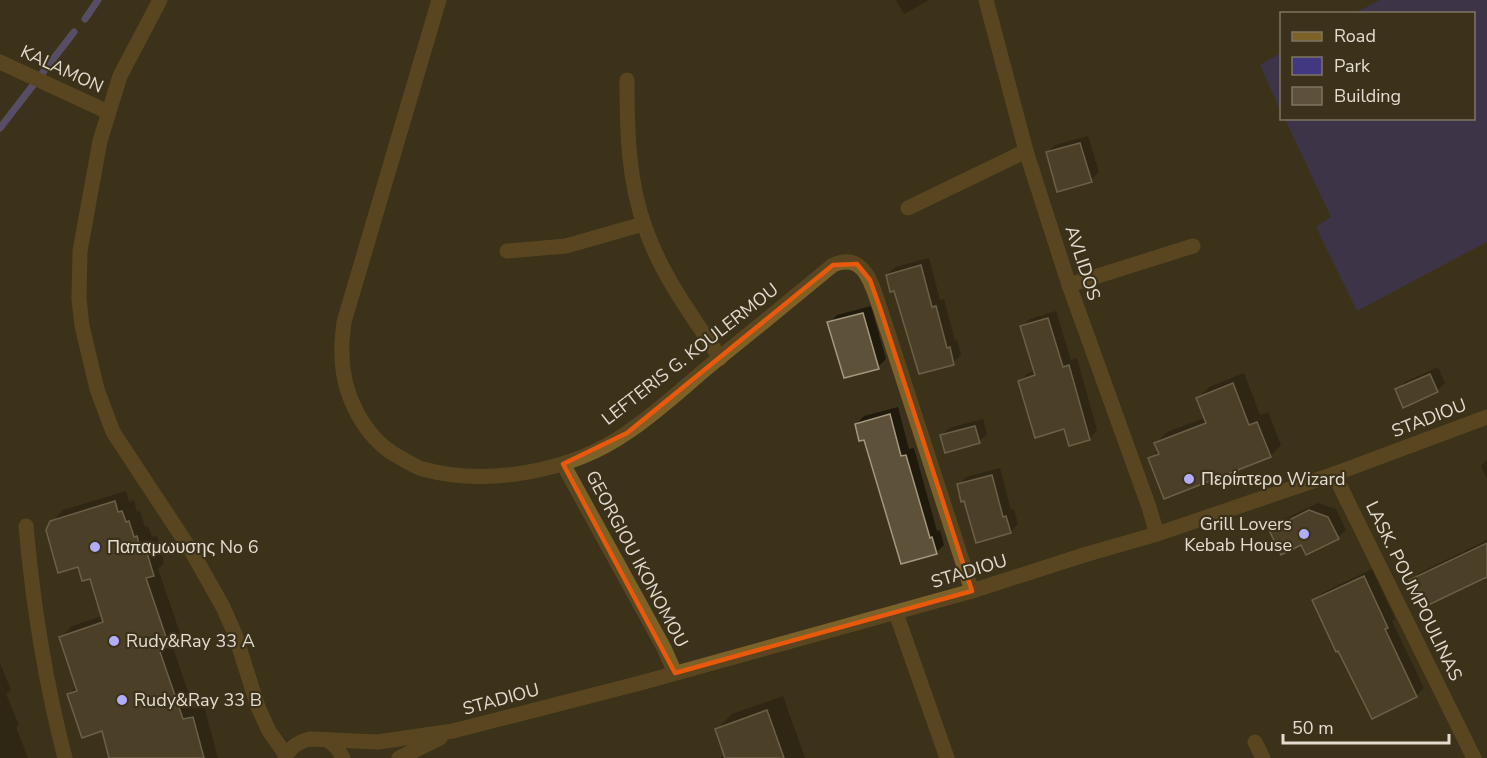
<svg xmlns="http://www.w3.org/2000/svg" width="1487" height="758" viewBox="0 0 1487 758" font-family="'Nunito Sans',sans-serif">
<rect width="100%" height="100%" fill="#3c311a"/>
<!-- green -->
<g fill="#423882">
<path d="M1380,0H1487V242L1357,311L1316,227L1331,217L1285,119L1474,118V14L1355,13Z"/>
<path d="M1281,53V112L1260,65Z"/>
</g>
<!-- shadow -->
<g fill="#0007">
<path d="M896,0H929L904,14Z"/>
<path d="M1088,136L1099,172L1091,180L1047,153L1055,145Z"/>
<path d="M929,258L940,300L944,299L955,341L957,340L961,355L953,363L895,289L887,275L895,267Z"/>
<path d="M871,306L886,359L878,367L829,323L837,315Z"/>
<path d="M1056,311L1071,360L1077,358L1097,430L1090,438L1070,444L1065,427L1020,381L1028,373L1036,371L1022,327L1030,319Z"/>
<path d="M1438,367L1445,383L1437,391L1397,390L1405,382Z"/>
<path d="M1244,373L1260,415L1268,412L1281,445L1270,456L1150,458L1159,450L1156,443L1167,432L1205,418L1198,398L1209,387Z"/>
<path d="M898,407L909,449L914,448L937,531L940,530L944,545L936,553L856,424L864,416Z"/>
<path d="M983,419L987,434L979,441L941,436L949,428Z"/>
<path d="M1487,460V479L1481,466Z"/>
<path d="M1000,468L1011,510L1014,509L1018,524L1010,532L966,499L958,485L966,477Z"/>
<path d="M126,491L129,502L134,500L137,512L140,511L145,527L148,526L152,537L157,536L164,563L158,569L180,633L171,642L194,709L204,706L218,758H111L103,729L68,695L77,686L61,637L72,626L102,616L91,577L79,565L52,522L63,510Z"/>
<path d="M1318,503L1336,509L1346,530L1338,537L1307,553L1302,543L1271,530L1278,522Z"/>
<path d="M1487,540V576L1411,581L1419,573Z"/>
<path d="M1372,569L1395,619L1392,621L1424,688L1416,696L1314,601L1322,593Z"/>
<path d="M0,663L11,690L6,694L19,725L16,727L28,758H0Z"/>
<path d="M783,696L805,758H719L726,755L716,730L732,714Z"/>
</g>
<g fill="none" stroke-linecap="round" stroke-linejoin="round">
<!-- stream -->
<g stroke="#7872c3" stroke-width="7">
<path d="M85,19L98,0"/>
<path d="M0,128L74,32"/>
</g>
</g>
<!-- building -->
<g fill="#5d513a" stroke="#a5977e" stroke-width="1.5">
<path d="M1080,143L1092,182L1057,192L1046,152Z"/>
<path d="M921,265L932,307L936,306L947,348L950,347L954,365L919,374L894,291L890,292L886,275Z"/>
<path d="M863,313L879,369L844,378L827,322Z"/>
<path d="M1048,318L1063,367L1069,365L1090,440L1069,446L1064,429L1035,438L1018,381L1035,375L1020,326Z"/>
<path d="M1430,374L1438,392L1403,408L1395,389Z"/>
<path d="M1233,383L1249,425L1257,422L1271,457L1164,499L1148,458L1159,454L1154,443L1206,423L1196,398Z"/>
<path d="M890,414L901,456L906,455L930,538L932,537L937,554L901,564L864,440L859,441L855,424Z"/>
<path d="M975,426L980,443L945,453L940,435Z"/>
<path d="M992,475L1003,517L1006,516L1011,533L976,543L964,501L961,502L957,484Z"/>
<path d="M115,501L118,512L122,511L126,522L129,521L134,537L137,536L140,547L145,546L154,576L146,578L169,646L159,649L183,719L193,717L204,758H109L102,731L82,738L67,694L77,691L59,637L103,622L90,579L82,581L78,567L58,573L46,530L50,521Z"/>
<path d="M1309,510L1328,517L1339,539L1306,555L1301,545L1281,555L1269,530Z"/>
<path d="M1487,543V577L1422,608L1409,580Z"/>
<path d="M1364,576L1388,628L1385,629L1417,697L1372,719L1338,651L1336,652L1312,600Z"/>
<path d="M767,710L784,758H725L715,729Z"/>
</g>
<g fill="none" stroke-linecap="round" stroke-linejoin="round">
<!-- minor -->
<g stroke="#7c6128" stroke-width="15">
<path d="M160,0L120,76L100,141L80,251L79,299L82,326L97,389L113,432L192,552L223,607L235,634L258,707L269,731L286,755"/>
<path d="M439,0L344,322C343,333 341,344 342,354C342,394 364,438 399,457C407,461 415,467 423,469C488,487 573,471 628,432C658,412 685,386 713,363C753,331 793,298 833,265C865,251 872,286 880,308L972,591"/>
<path d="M986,0L1026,151L1069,285L1149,507L1157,534"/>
<path d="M0,62L108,112"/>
<path d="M627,80C627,131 628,182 646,230C662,276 693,317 720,358"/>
<path d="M908,208L1026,151"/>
<path d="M507,251L566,246L643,224"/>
<path d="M1069,285L1193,246"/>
<path d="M563,464L664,648L675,673"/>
<path d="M1334,474L1474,758"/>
<path d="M26,526C33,605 45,681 65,758"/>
<path d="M896,613L947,758"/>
<path d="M328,740L337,748L343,758"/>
<path d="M1255,742L1263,758"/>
<path d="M285,758C290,747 298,742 310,739L378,742L453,731L644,682L972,591L1084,555L1157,534L1334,474L1487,417"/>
<path d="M399,758L440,738"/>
</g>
</g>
<!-- marked area -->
<path d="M0 0H1487V758H0ZM857,264L870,280L880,308L972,591L675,673L563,464L627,433L833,265Z" fill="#3c311a" fill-opacity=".55" fill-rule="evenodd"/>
<path fill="none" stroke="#e8590c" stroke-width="4.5" stroke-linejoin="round" d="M857,264L870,280L880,308L972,591L675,673L563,464L627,433L833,265Z"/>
<!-- markers -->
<g fill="#b1adfa" stroke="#3c311a" stroke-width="2">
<circle cx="1189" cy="479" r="6"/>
<circle cx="1304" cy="534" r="6"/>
<circle cx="95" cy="547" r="6"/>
<circle cx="114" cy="641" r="6"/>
<circle cx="122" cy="700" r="6"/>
</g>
<g text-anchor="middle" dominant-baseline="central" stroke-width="4.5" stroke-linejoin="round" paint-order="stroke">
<!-- street labels -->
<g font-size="18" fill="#e2dbce" stroke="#3c311a">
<text transform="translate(62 69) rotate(25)">KALAMON</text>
<text transform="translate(1083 263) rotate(72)">AVLIDOS</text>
<text transform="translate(690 354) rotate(-38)">LEFTERIS G. KOULERMOU</text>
<text transform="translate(1429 418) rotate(-21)">STADIOU</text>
<text transform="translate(637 559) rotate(62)">GEORGIOU IKONOMOU</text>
<text transform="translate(969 571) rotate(-17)">STADIOU</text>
<text transform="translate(1414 591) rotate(64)">LASK. POUMPOULINAS</text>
<text transform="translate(501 699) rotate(-15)">STADIOU</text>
</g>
<!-- poi labels -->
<g font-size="18" fill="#e2dbce" stroke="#3c311a" text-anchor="start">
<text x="1201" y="479">Περίπτερο Wizard</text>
<text x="1292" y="524" text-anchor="end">Grill Lovers<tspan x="1292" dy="21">Kebab House</tspan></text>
<text x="107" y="547">Παπαμωυσης No 6</text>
<text x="126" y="641">Rudy&amp;Ray 33 A</text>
<text x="134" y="700">Rudy&amp;Ray 33 B</text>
</g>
</g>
<!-- legend -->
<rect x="1280" y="12" width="195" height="108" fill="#3c311a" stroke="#7e7562" stroke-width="1.5"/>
<rect x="1292" y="32" width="30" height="9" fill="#7c6128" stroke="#7e7562" stroke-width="1.5"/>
<text x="1334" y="42" font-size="18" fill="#e2dbce">Road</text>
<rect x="1292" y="57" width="30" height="18" fill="#423882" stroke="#7e7562" stroke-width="1.5"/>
<text x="1334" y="72" font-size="18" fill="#e2dbce">Park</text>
<rect x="1292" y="87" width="30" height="18" fill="#5d513a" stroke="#7e7562" stroke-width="1.5"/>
<text x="1334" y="102" font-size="18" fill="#e2dbce">Building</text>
<!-- scale -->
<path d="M1283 734v9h166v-9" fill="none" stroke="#e2dbce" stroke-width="3"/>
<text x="1292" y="734" font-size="18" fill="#e2dbce" stroke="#3c311a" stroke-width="4.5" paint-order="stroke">50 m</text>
</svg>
